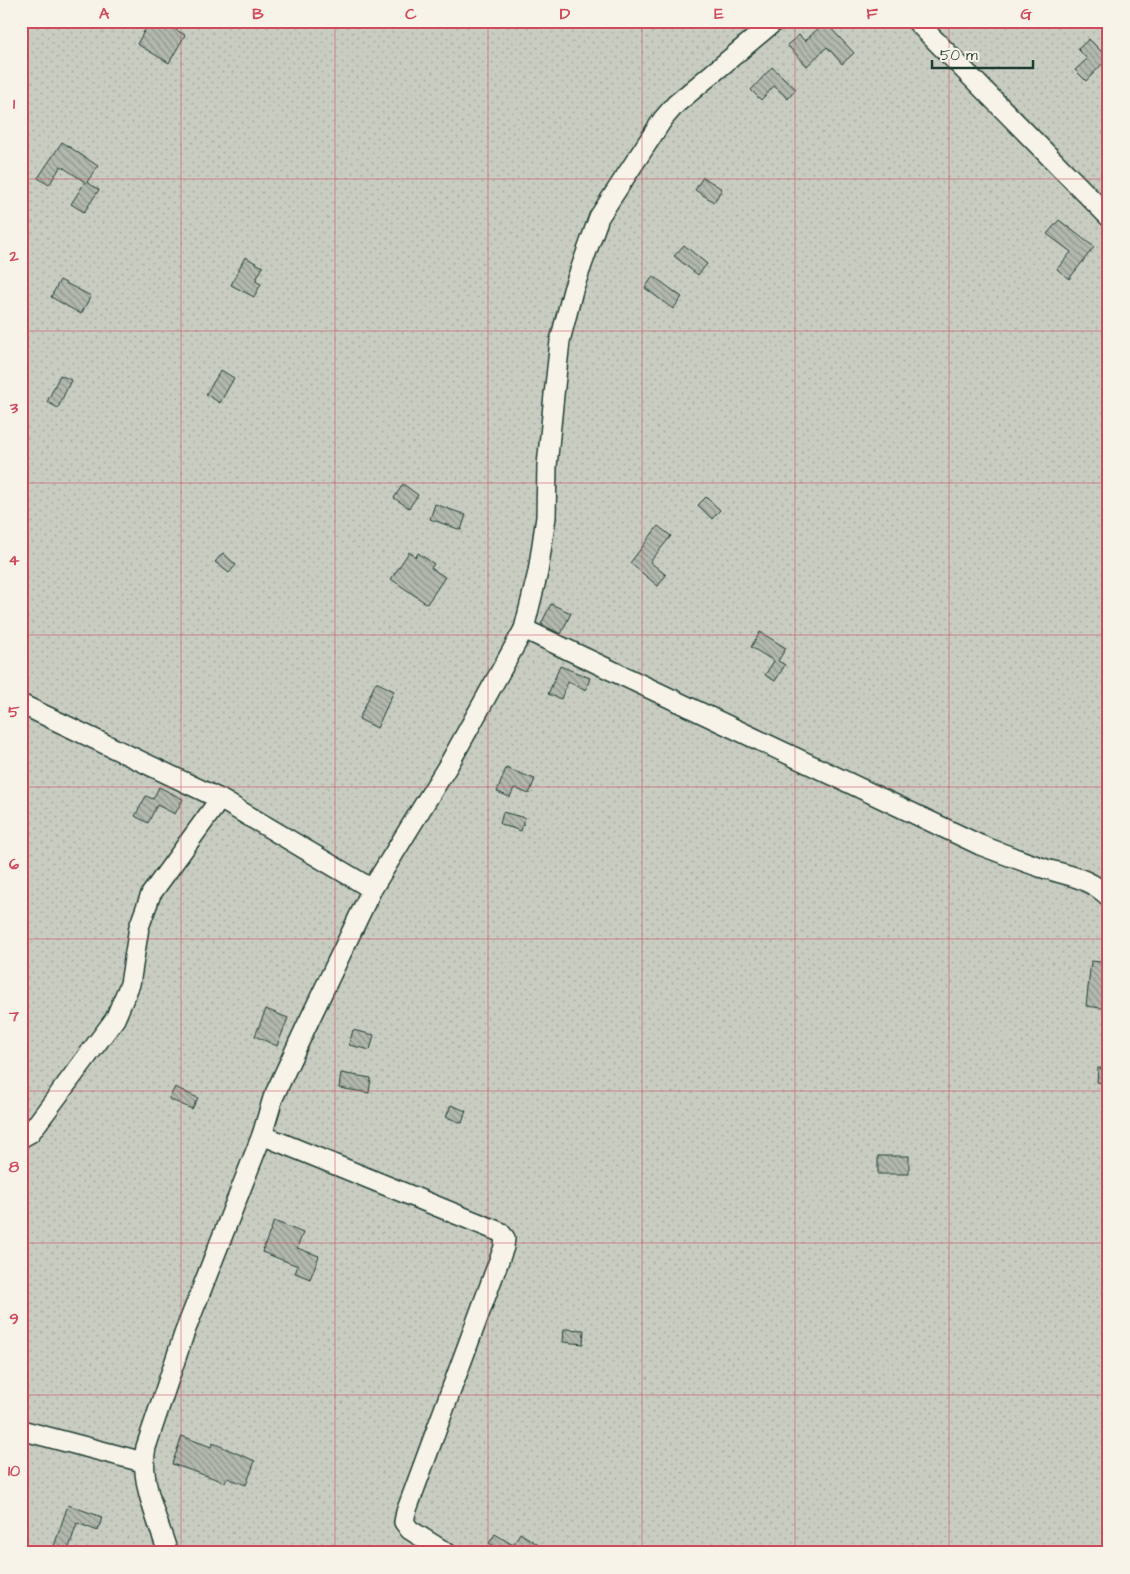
<svg xmlns="http://www.w3.org/2000/svg" width="1130" height="1574" viewBox="0 0 1130 1574" font-family="'Architects Daughter',sans-serif">
<defs>
<pattern id="grass-dots" width="8" height="8" patternUnits="userSpaceOnUse" patternTransform="scale(1.25)"><rect width="8" height="8" fill="#c8ccc1"/><path d="M2 2h.1M6 6h.1" fill="none" stroke="#abb0a6" stroke-width="1.8" stroke-linecap="round"/></pattern>
<pattern id="building-back-hatch" width="6" height="6" patternUnits="userSpaceOnUse" patternTransform="scale(1.25)"><rect width="6" height="6" fill="#b2b8ae"/><path d="M-1 5l2 2M0 0l6 6M5-1l2 2" fill="none" stroke="#90978e"/></pattern>
</defs>
<rect width="100%" height="100%" fill="#eae8dd"/>
<filter id="ink" filterUnits="userSpaceOnUse"><feTurbulence type="fractalNoise" baseFrequency=".02" numOctaves="2"/><feDisplacementMap in="SourceGraphic" scale="10" xChannelSelector="R" yChannelSelector="G"/><feConvolveMatrix kernelMatrix="1 2 1 2 8 2 1 2 1" color-interpolation-filters="sRGB"/></filter>
<g filter="url(#ink)">
<!-- grass -->
<rect fill="url(#grass-dots)" stroke="#74847a" x="21" y="21" width="1088" height="1532"/>
<!-- building -->
<g fill="url(#building-back-hatch)" stroke="#1f3d34">
<path d="M150,21H160L185,35L169,63L137,44Z"/>
<path d="M825,22L854,53L842,64L827,47L807,66L787,45L799,35L805,41Z"/>
<path d="M1089,39L1108,58L1086,81L1075,70L1087,59L1078,49Z"/>
<path d="M772,67L796,89L788,99L774,86L761,100L751,90Z"/>
<path d="M62,142L98,166L87,182L99,190L84,212L71,204L85,182L61,166L49,185L38,178Z"/>
<path d="M703,177L722,189L714,202L695,190Z"/>
<path d="M1059,220L1094,247L1069,279L1057,269L1071,252L1047,234Z"/>
<path d="M684,245L707,264L698,275L674,256Z"/>
<path d="M245,257L263,267L255,281L261,284L254,297L231,285Z"/>
<path d="M653,276L682,297L673,309L645,288Z"/>
<path d="M60,280L91,296L81,314L51,297Z"/>
<path d="M221,370L234,378L220,403L206,394Z"/>
<path d="M60,375L71,380L58,408L47,402Z"/>
<path d="M403,484L418,495L409,508L394,498Z"/>
<path d="M706,497L720,510L712,519L698,505Z"/>
<path d="M435,504L466,515L461,530L430,519Z"/>
<path d="M658,526L671,536L650,562L666,575L658,586L630,563Z"/>
<path d="M409,552L416,557L418,553L434,564L431,568L445,577L427,604L391,579Z"/>
<path d="M223,553L236,565L229,573L215,562Z"/>
<path d="M551,604L571,613L561,634L541,624Z"/>
<path d="M760,632L786,648L778,661L785,665L775,681L765,675L774,661L751,647Z"/>
<path d="M560,666L590,678L586,690L568,682L561,699L548,694Z"/>
<path d="M376,682L394,691L377,728L359,719Z"/>
<path d="M506,768L535,779L529,794L514,788L510,797L497,792Z"/>
<path d="M159,787L183,799L175,814L157,805L148,823L135,816L146,796L153,799Z"/>
<path d="M503,812L525,818L521,831L500,824Z"/>
<path d="M1091,961L1109,963V1009L1086,1006Z"/>
<path d="M266,1009L288,1018L277,1046L255,1036Z"/>
<path d="M353,1030L374,1035L370,1050L349,1045Z"/>
<path d="M1098,1068L1109,1069V1084L1097,1082Z"/>
<path d="M341,1073L371,1078L369,1093L339,1088Z"/>
<path d="M175,1087L198,1098L192,1109L169,1099Z"/>
<path d="M451,1105L466,1111L462,1123L446,1117Z"/>
<rect x="878" y="1156" width="31" height="18"/>
<path d="M274,1221L303,1233L297,1248L319,1256L310,1279L295,1273L298,1266L262,1252Z"/>
<path d="M564,1329L584,1330L583,1344L563,1342Z"/>
<path d="M182,1436L211,1447L213,1443L255,1461L246,1485L227,1478L225,1482L172,1464Z"/>
<path d="M68,1505L102,1517L98,1531L77,1523L68,1551L54,1546Z"/>
<path d="M520,1533L551,1553H505L489,1543L495,1534L513,1545Z"/>
</g>
<g fill="none" stroke-linecap="round" stroke-linejoin="round">
<defs>
<g id="minor">
<path d="M916,21L1109,217"/>
<path d="M524,629L980,845C1001,853 1022,861 1043,868C1069,876 1088,877 1109,897"/>
<path d="M21,704L220,799L372,889"/>
<path d="M262,1135L500,1232L505,1238L504,1247L406,1512L404,1522L410,1530L447,1553"/>
<path d="M21,1138L30,1133L115,1019L130,984L139,927L151,894L220,799"/>
<path d="M21,1430L143,1462"/>
<path d="M168,1553C158,1520 139,1481 146,1447L184,1334L262,1135L273,1098L305,1029L372,889L449,764L524,629L538,572L546,517L547,466L554,395L560,341L573,290L599,217L663,119L676,104L775,21"/>
</g>
</defs>
<!-- minor casing -->
<use href="#minor" stroke="#1f3d34" stroke-width="22"/>
<!-- minor -->
<use href="#minor" stroke="#f7f3e8" stroke-width="19"/>
</g>
</g>
<!-- grid -->
<path fill="none" stroke="#d1495b" stroke-width="1" stroke-opacity="0.55" d="M181,21V1553M335,21V1553M488,21V1553M642,21V1553M795,21V1553M949,21V1553M21,179H1109M21,331H1109M21,483H1109M21,635H1109M21,787H1109M21,939H1109M21,1091H1109M21,1243H1109M21,1395H1109"/>
<!-- margin -->
<rect width="1130" height="1574" fill="none" stroke="#f7f3e8" stroke-width="55"/>
<!-- scale -->
<path d="M932 60v8h101v-8" fill="none" stroke="#1f3d34" stroke-width="2.5"/>
<text x="940" y="60" font-size="15" fill="#1f3d34" stroke="#f7f3e8" stroke-width="4" paint-order="stroke">50 m</text>
<rect x="28" y="28" width="1074" height="1518" fill="none" stroke="#d1495b" stroke-width="2"/>
<g font-size="16" text-anchor="middle" font-weight="bold" fill="#d1495b">
<text x="104" y="19">A</text>
<text x="258" y="19">B</text>
<text x="411" y="19">C</text>
<text x="565" y="19">D</text>
<text x="719" y="19">E</text>
<text x="872" y="19">F</text>
<text x="1026" y="19">G</text>
<text x="14" y="109">1</text>
<text x="14" y="261">2</text>
<text x="14" y="413">3</text>
<text x="14" y="565">4</text>
<text x="14" y="717">5</text>
<text x="14" y="869">6</text>
<text x="14" y="1021">7</text>
<text x="14" y="1172">8</text>
<text x="14" y="1324">9</text>
<text x="14" y="1476">10</text>
</g>
</svg>
